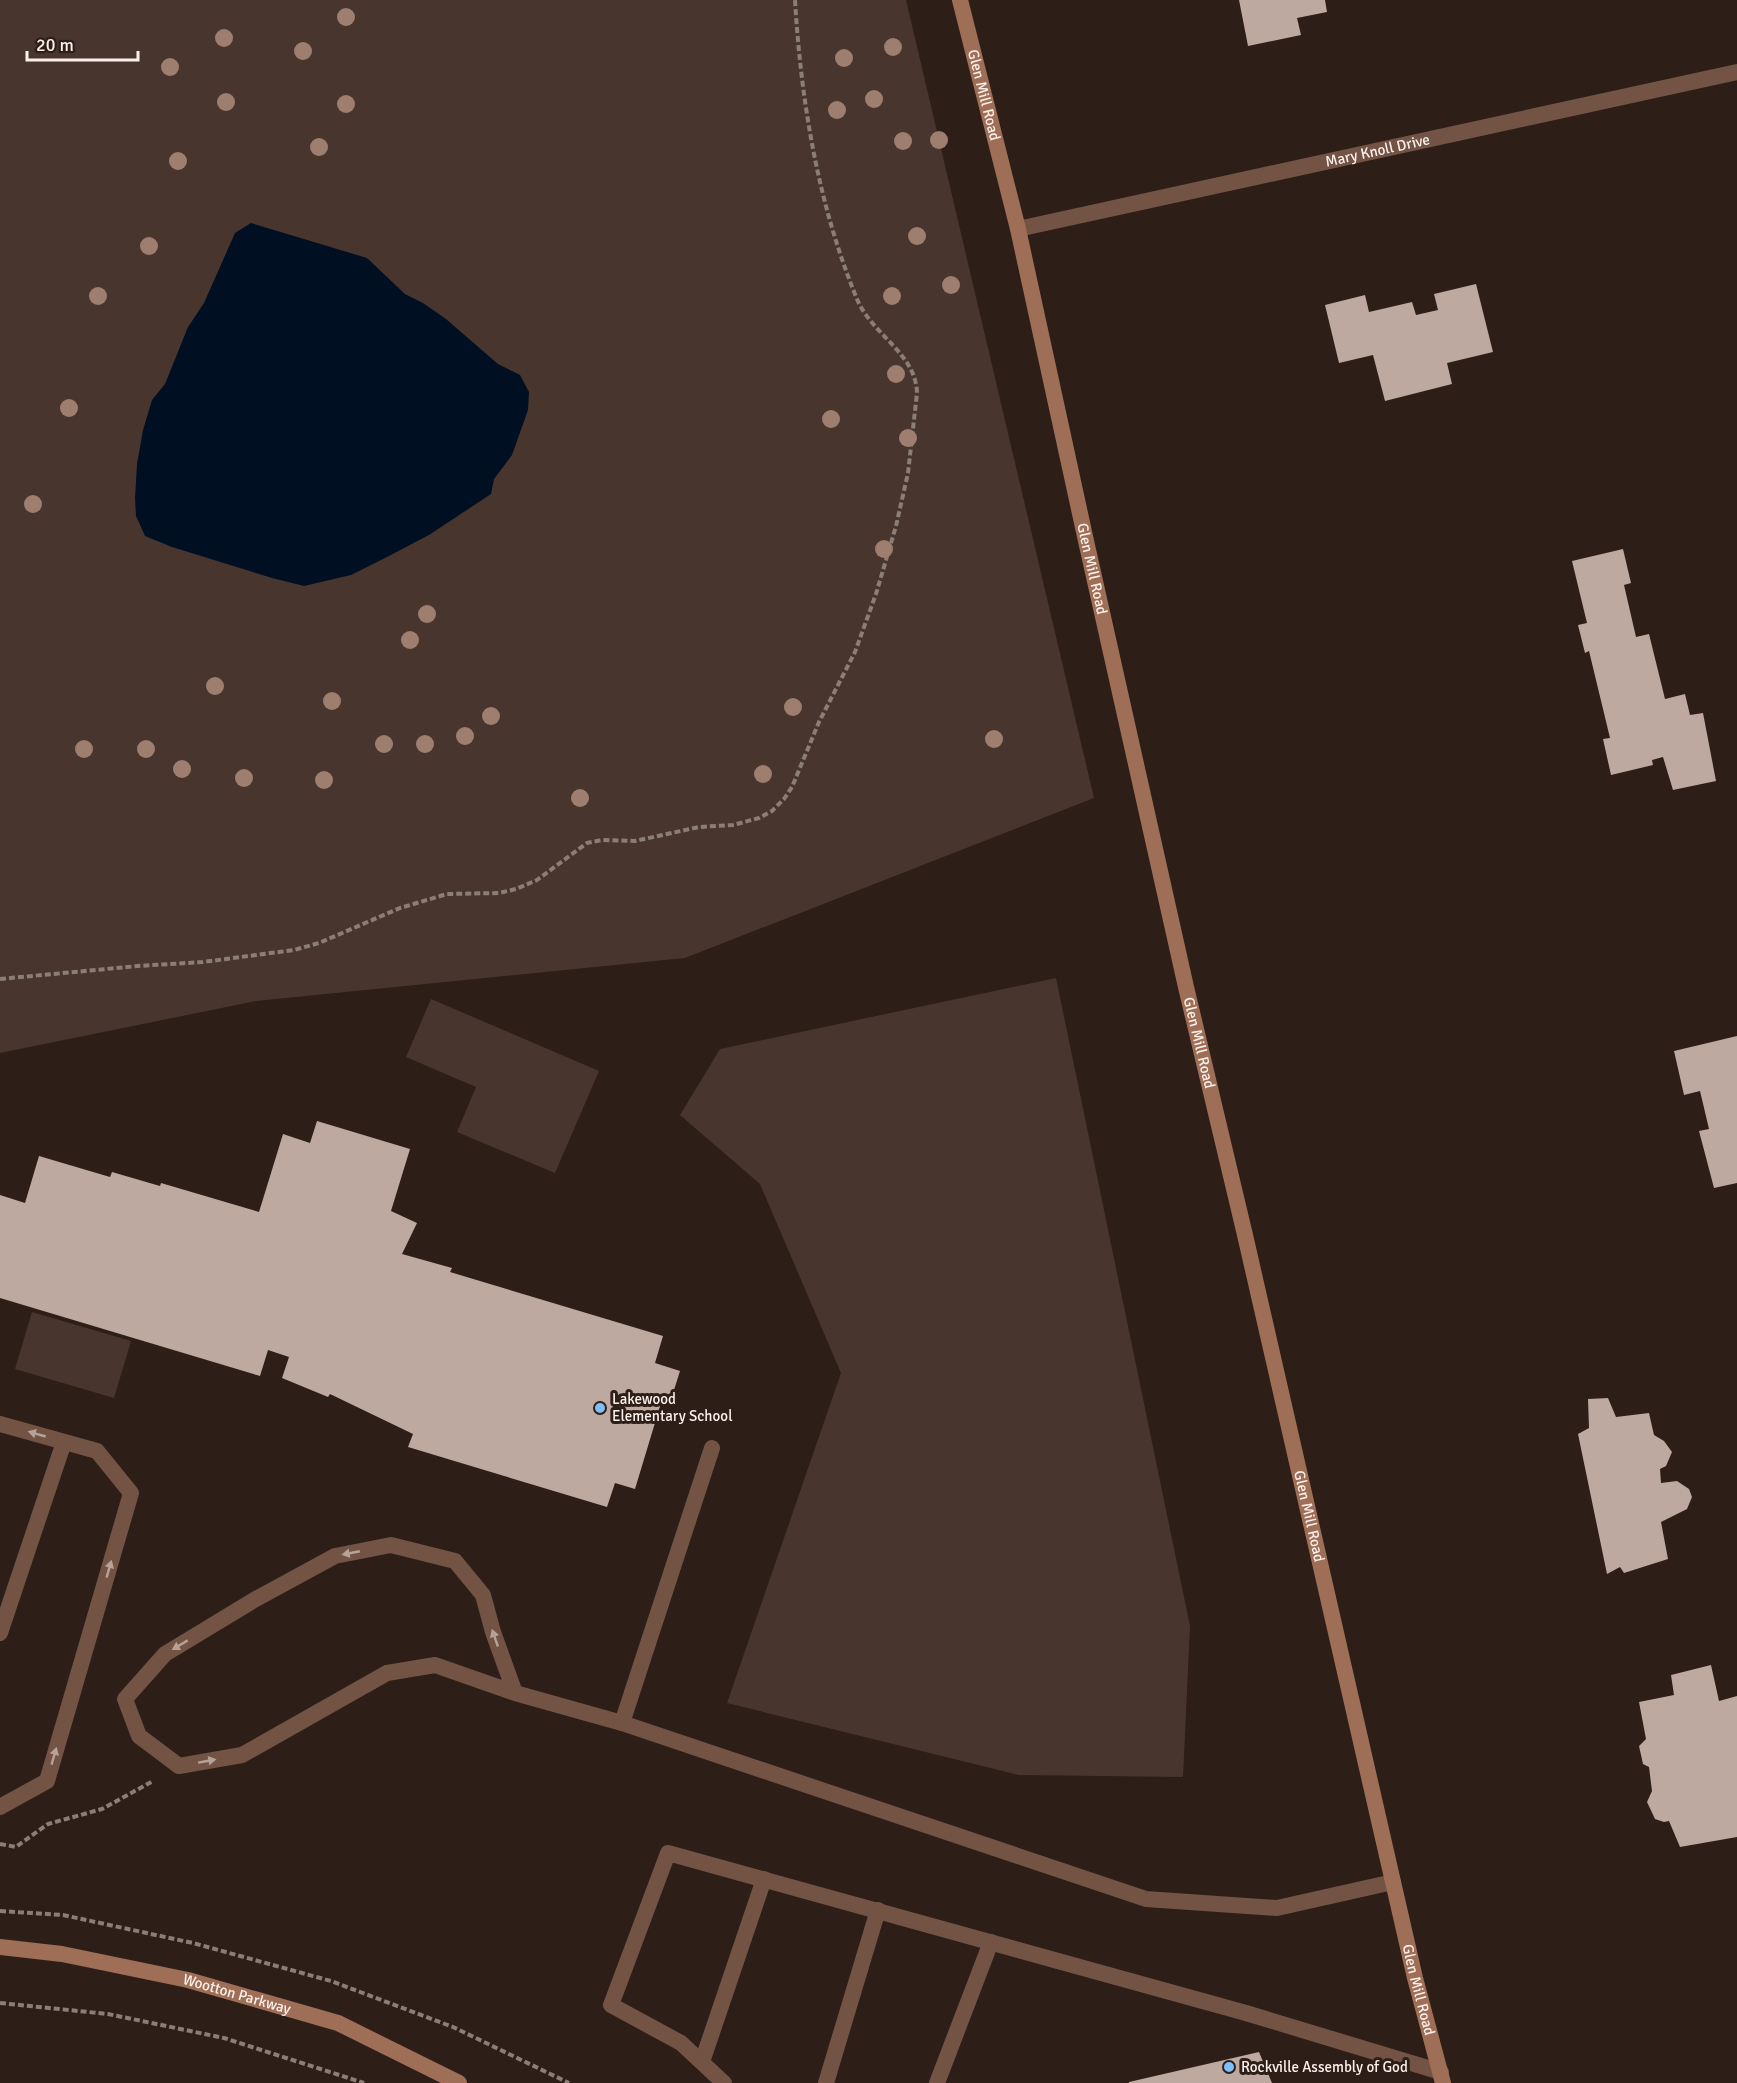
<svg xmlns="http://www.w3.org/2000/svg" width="1737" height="2083" viewBox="0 0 1737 2083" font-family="Signika,sans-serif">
<rect width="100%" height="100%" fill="#2d1e17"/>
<!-- green -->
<g fill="#48362e">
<path d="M0,0H906L1094,798L685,958L256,1001L0,1053Z"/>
<path d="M1056,978L1190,1626L1183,1777L1019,1775L727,1703L841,1373L760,1184L680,1115L720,1049Z"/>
<path d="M431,999L599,1071L555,1173L457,1132L476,1087L406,1057Z"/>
<path d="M32,1312L131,1341L114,1398L15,1369Z"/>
</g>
<!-- water -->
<path fill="#001022" d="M251,223L367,258L405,294L423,303L446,319L498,364L520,375L529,392L528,410L512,455L494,479L491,494L429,535L387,557L351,575L304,586L272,578L172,547L145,536L136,516L135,498L137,464L143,430L152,400L165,384L188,327L204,303L235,233Z"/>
<!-- building -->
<g fill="#bda9a0">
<path d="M1239,0H1325L1327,12L1297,18L1301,35L1248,46Z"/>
<path d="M1476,284L1493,352L1447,363L1452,384L1385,401L1373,355L1339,363L1325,305L1365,295L1369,312L1412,302L1416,315L1438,310L1434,294Z"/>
<path d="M1623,549L1631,583L1624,585L1636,637L1649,634L1665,699L1685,694L1690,715L1703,713L1716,781L1673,790L1663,757L1652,760L1653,765L1611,775L1603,739L1610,738L1589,651L1585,653L1578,625L1587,623L1572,561Z"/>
<path d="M1737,1036V1183L1714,1188L1699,1131L1709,1129L1700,1091L1684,1095L1674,1051Z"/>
<path d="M317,1121L410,1149L391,1211L417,1223L402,1254L452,1268L450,1272L663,1336L655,1363L680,1371L669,1406L661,1403L635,1489L615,1483L607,1507L408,1447L413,1434L330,1394L328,1397L282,1378L289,1357L268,1350L260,1376L0,1298V1195L25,1203L39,1156L110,1177L112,1172L160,1186L161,1183L259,1212L283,1134L310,1143Z"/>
<path d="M1608,1398L1616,1417L1649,1413L1654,1435L1664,1441L1672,1452L1666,1466L1660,1469L1661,1483L1677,1481L1689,1489L1692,1497L1687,1509L1661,1522L1668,1559L1624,1573L1620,1567L1607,1574L1578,1434L1589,1428L1588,1399Z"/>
<path d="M1711,1665L1719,1701L1737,1696V1837L1680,1847L1669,1821L1664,1822L1655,1819L1647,1802L1652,1791L1649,1767L1643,1764L1639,1746L1646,1739L1639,1702L1674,1695L1671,1675Z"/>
<path d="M1259,2052L1272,2083H1129V2082Z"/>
</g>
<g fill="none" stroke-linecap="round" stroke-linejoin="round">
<!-- path -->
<g stroke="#8b7e77" stroke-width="4" stroke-dasharray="6 3" stroke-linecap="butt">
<path d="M0,979L138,966L203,962L294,950L319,943L400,908L447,894L499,893L516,889L537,880L587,843L602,840L635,841L699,827L733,825L759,818L772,811L784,799L792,787L819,722L855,652L876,594L896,526L908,473L917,393C916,353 871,334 857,299C818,205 801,101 795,0"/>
<path d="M0,1844L16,1847L48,1824L102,1809L153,1781"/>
<path d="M0,1911L63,1915L193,1943L331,1981L453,2027L569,2083"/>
<path d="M0,2003L108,2014L224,2038L364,2083"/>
</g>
<!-- service -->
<g stroke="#725344" stroke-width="16">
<path d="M0,1424L97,1451L131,1493L47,1781L0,1807"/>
<path d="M712,1448L622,1723L1146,1899L1277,1908L1393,1882"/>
<path d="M0,1633L64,1442"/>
<path d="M515,1693L493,1632L483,1595L455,1561L391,1545L335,1556L254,1600L165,1654L125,1699L139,1736L179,1766L242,1755L387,1673L435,1665L515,1693L622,1723"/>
<path d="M702,2062L764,1879"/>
<path d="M724,2083L681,2043L611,2005L668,1853L1246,2013L1441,2072"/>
<path d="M826,2083L878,1910"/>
<path d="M937,2083L991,1942"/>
</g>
<!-- minor -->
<path stroke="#725344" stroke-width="16" id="s1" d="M1018,229L1737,72"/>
<!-- secondary -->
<g stroke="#9f6e56" stroke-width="16">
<path id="s2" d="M960,0L1018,229L1086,541L1186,987L1245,1235L1415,1978L1443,2083"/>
<path id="s3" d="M0,1947L62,1954L188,1980L338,2023L459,2083"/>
</g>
</g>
<!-- trees -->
<g fill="#9e7e6e">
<circle cx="346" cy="17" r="9"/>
<circle cx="224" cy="38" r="9"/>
<circle cx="893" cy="47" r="9"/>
<circle cx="303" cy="51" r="9"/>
<circle cx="844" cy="58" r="9"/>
<circle cx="170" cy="67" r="9"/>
<circle cx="874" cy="99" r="9"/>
<circle cx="226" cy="102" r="9"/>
<circle cx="346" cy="104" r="9"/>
<circle cx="837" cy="110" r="9"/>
<circle cx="939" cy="140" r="9"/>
<circle cx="903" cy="141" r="9"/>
<circle cx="319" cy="147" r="9"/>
<circle cx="178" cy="161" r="9"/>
<circle cx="917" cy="236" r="9"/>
<circle cx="149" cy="246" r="9"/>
<circle cx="951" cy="285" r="9"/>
<circle cx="98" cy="296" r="9"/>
<circle cx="892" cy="296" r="9"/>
<circle cx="896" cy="374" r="9"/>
<circle cx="69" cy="408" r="9"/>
<circle cx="831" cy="419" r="9"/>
<circle cx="908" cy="438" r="9"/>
<circle cx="33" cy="504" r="9"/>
<circle cx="884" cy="549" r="9"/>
<circle cx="427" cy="614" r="9"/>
<circle cx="410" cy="640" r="9"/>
<circle cx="215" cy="686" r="9"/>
<circle cx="332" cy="701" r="9"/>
<circle cx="793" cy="707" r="9"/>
<circle cx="491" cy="716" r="9"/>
<circle cx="465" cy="736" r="9"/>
<circle cx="994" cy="739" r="9"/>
<circle cx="384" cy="744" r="9"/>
<circle cx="425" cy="744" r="9"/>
<circle cx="84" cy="749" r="9"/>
<circle cx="146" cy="749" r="9"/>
<circle cx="182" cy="769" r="9"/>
<circle cx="763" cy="774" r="9"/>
<circle cx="244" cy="778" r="9"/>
<circle cx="324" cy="780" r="9"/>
<circle cx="580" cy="798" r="9"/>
</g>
<!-- one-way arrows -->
<defs><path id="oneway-solid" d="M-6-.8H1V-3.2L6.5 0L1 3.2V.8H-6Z" transform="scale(1.5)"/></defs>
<g fill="#b6a298">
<use href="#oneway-solid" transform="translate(37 1434) rotate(-164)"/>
<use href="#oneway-solid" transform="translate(351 1553) rotate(169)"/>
<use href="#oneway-solid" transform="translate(109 1569) rotate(-74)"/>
<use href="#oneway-solid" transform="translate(495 1638) rotate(-109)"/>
<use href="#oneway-solid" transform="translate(180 1645) rotate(149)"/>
<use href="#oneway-solid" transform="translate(54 1756) rotate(-74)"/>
<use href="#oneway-solid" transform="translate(207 1761) rotate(-10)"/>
</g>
<!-- markers -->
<g fill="#7ebef9" stroke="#2d1e17" stroke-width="2">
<circle cx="600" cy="1408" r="6"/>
<circle cx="1229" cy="2067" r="6"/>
</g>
<g text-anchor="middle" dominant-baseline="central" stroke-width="6" stroke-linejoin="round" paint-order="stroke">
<!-- street labels -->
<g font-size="15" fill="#fbf0eb" stroke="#2d1e17">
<text stroke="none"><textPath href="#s2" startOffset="98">Glen Mill Road</textPath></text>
<text stroke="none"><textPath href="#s1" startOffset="368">Mary Knoll Drive</textPath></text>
<text stroke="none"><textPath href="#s2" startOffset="584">Glen Mill Road</textPath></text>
<text stroke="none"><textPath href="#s2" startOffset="1070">Glen Mill Road</textPath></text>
<text stroke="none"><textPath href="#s2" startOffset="1556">Glen Mill Road</textPath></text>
<text stroke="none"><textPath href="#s2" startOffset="2042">Glen Mill Road</textPath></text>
<text stroke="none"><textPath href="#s3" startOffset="242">Wootton Parkway</textPath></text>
</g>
<!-- poi labels -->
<g font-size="15" fill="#fbf0eb" stroke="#2d1e17" text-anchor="start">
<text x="612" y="1399">Lakewood<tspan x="612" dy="17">Elementary School</tspan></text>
<text x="1241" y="2067">Rockville Assembly of God</text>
</g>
</g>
<!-- scale -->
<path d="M27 51v9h111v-9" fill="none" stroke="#fbf0eb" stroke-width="3"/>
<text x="36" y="51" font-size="18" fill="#fbf0eb" stroke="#2d1e17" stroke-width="4.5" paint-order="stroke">20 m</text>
</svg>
